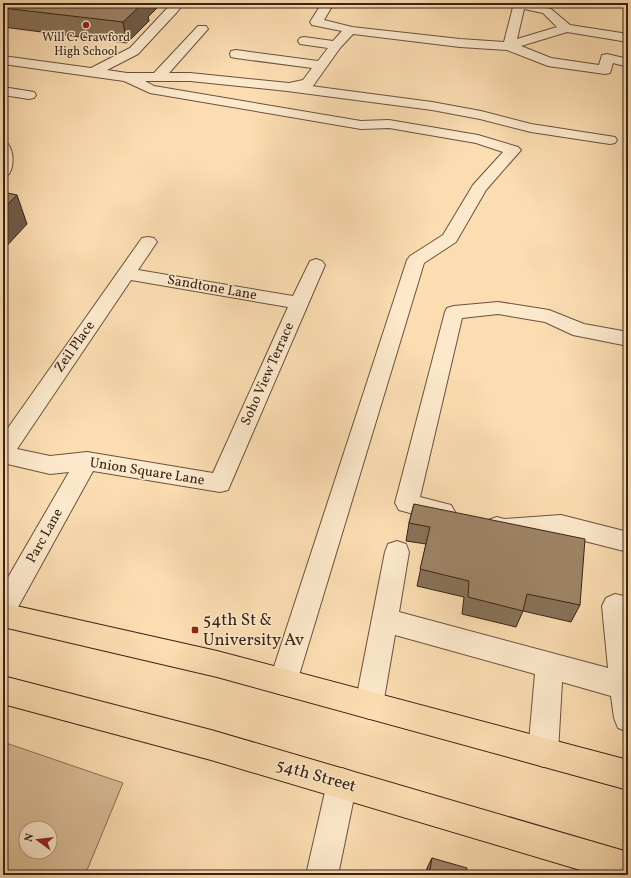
<svg xmlns="http://www.w3.org/2000/svg" width="631" height="878" viewBox="0 0 631 878" font-family="Vollkorn,serif">
<rect width="100%" height="100%" fill="#fbddb1"/>
<filter id="stains"><feTurbulence type="fractalNoise" baseFrequency=".005" numOctaves="4"/><feColorMatrix values="0 0 0 0 .2 0 0 0 0 .09 0 0 0 0 .02 0 0 0 .5 -.17"/></filter>
<radialGradient id="worn" r=".72"><stop offset=".6" stop-color="#630" stop-opacity="0"/><stop offset="1" stop-color="#630" stop-opacity=".3"/></radialGradient>
<!-- green -->
<path fill="#dabd97" stroke="#8a7056" fill-rule="evenodd" d="M3,742L123,783L85,875H3ZM26,828H50V852H26Z"/>
<g fill="none" stroke-linecap="round" stroke-linejoin="round">
<defs>
<g id="minor">
<path d="M172,3H184L177,12L138,54L107,70L127,73H154L198,26H206L208,29L169,73H190L289,83L303,80L312,68L236,58L231,57L230,54L231,51L236,50L318,61L328,48L300,44L298,41L300,38L304,37L333,41L342,31L312,25L310,22L322,3H334L324,20L352,27L460,39L504,42L513,7L506,5L504,3H529L551,9L570,25L628,34V42L567,32L521,46L551,58L599,65L602,55L607,54L628,59V67L613,63L610,73L605,74L548,66L507,50L460,47L353,34L340,48L313,86H311L432,102L481,111L531,124L615,137L617,140L615,143L610,144L531,132L480,119L432,110L287,91L190,81H145L154,86L361,121L389,120L478,135L518,147L521,150L486,190L456,242L424,263L297,682L293,692L283,695L273,692L269,682L407,260L410,256L443,235L473,185L503,152L476,143L389,128L361,129L150,93L124,81L3,64V56L91,68L130,48ZM524,9L543,13L557,27L517,39Z"/>
<path d="M3,87L34,92L36,95L34,98L29,99L3,95Z"/>
<path d="M3,142L8,144C14,152 14,166 9,174L3,176Z"/>
<path d="M148,237L154,238L157,242L138,270L293,296L310,261L316,259L322,261L325,265L228,490L220,492L93,471L12,618L3,622V586L69,472L50,474L3,463V435L142,238ZM131,280L288,307L213,473L87,452L50,456L17,449Z"/>
<path d="M498,302L549,310L584,324L628,332V346L573,335L545,322L498,314L462,318L420,497L451,505L455,512L451,519L443,522L399,510L395,503L445,312L447,308L454,306Z"/>
<path d="M561,515L628,532V552L561,535L504,539L488,534L485,527L488,520L497,517L504,519Z"/>
<path d="M397,541L406,544L409,552L399,612L608,668L602,606L606,598L615,594L628,597V732L618,728L614,718L611,696L562,682L558,752L553,762L543,767L533,762L528,752L535,674L395,635L383,705L379,715L369,719L359,715L355,705L385,552L388,544Z"/>
<path d="M342,768L353,772L357,783L338,875H306L327,783L331,772Z"/>
</g>
<g id="major">
<path d="M3,603L217,651L628,760V790L217,677L3,627Z"/>
<path d="M3,676L211,730L628,852V875H597L211,760L3,704Z"/>
</g>
</defs>
<!-- minor casing -->
<use href="#minor" stroke="#6a523d" stroke-width="2"/>
<!-- major casing -->
<use href="#major" stroke="#392316" stroke-width="2"/>
<!-- minor -->
<use href="#minor" fill="#fce9cc" fill-rule="evenodd"/>
<!-- major -->
<use href="#major" fill="#fbddb1" fill-rule="evenodd"/>
</g>
<!-- wall -->
<g fill="#887259" stroke="#392316">
<path d="M3,3L157,8L148,17L149,21L127,43L3,27Z"/>
<path d="M414,504L580,605L571,622L523,611L516,627L462,614L464,597L417,586L426,544L406,541L409,523Z"/>
<path d="M432,858L466,875H426L427,868Z"/>
</g>
<!-- shaded-wall -->
<g fill="#6f5c48" stroke="#392316">
<path d="M142,3H157V8L148,17L149,21L127,43L123,22Z"/>
<path d="M17,195L27,224L3,250V209Z"/>
</g>
<!-- building -->
<g fill="#9e8467" stroke="#392316">
<path d="M3,3H143L123,22L3,8Z"/>
<path d="M3,192L17,195L3,209Z"/>
<path d="M414,504L585,539L580,605L527,594L523,611L468,597L469,581L420,569L430,527L409,523Z"/>
<path d="M432,858L467,868L466,875H429Z"/>
<path d="M350,873L359,875H350Z"/>
</g>
<!-- markers -->
<g fill="#8f2418" stroke="#fce9cc" stroke-width="1.5">
<circle cx="86" cy="25" r="4"/>
<rect x="191" y="626" width="8" height="8" rx="2"/>
</g>
<g text-anchor="middle" dominant-baseline="central" stroke-width="3" stroke-linejoin="round" paint-order="stroke">
<!-- far-poi labels -->
<g font-size="12" fill="#392316" stroke="#fce9cc">
<text x="86" y="38">Will C. Crawford<tspan x="86" dy="14">High School</tspan></text>
</g>
<!-- street labels -->
<g font-size="14" fill="#392316" stroke="#fce9cc">
<text transform="translate(212 288) rotate(10)">Sandtone Lane</text>
<text transform="translate(75 347) rotate(-55)">Zeil Place</text>
<text transform="translate(268 374) rotate(-66)">Soho View Terrace</text>
<text transform="translate(147 472) rotate(9)">Union Square Lane</text>
<text transform="translate(45 536) rotate(-61)">Parc Lane</text>
</g>
<!-- near-poi labels -->
<g font-size="17" fill="#392316" stroke="#fce9cc" text-anchor="start">
<text x="203" y="620">54th St &amp;<tspan x="203" dy="20">University Av</tspan></text>
</g>
<!-- near-street labels -->
<g font-size="17" fill="#392316" stroke="#fce9cc">
<text transform="translate(316 776) rotate(16)">54th Street</text>
</g>
</g>
<!-- margin -->
<rect width="631" height="878" fill="none" stroke="#fbddb1" stroke-width="16"/>
<rect x="4" y="4" width="623" height="870" fill="none" stroke="#392316" stroke-width="2"/>
<rect x="8" y="8" width="615" height="862" fill="none" stroke="#392316"/>
<!-- north arrow -->
<g transform="translate(38 840) rotate(285)"><circle r="19" fill="#fce9cc" stroke="#ae9a83"/>
<path d="M0-3L7 15L0 10L-7 15Z" fill="#8f2418"/>
<text y="-6" font-size="11" font-weight="bold" text-anchor="middle" fill="#392316">N</text>
</g>
<rect width="100%" height="100%" filter="url(#stains)"/>
<rect width="100%" height="100%" fill="url(#worn)"/>
</svg>
